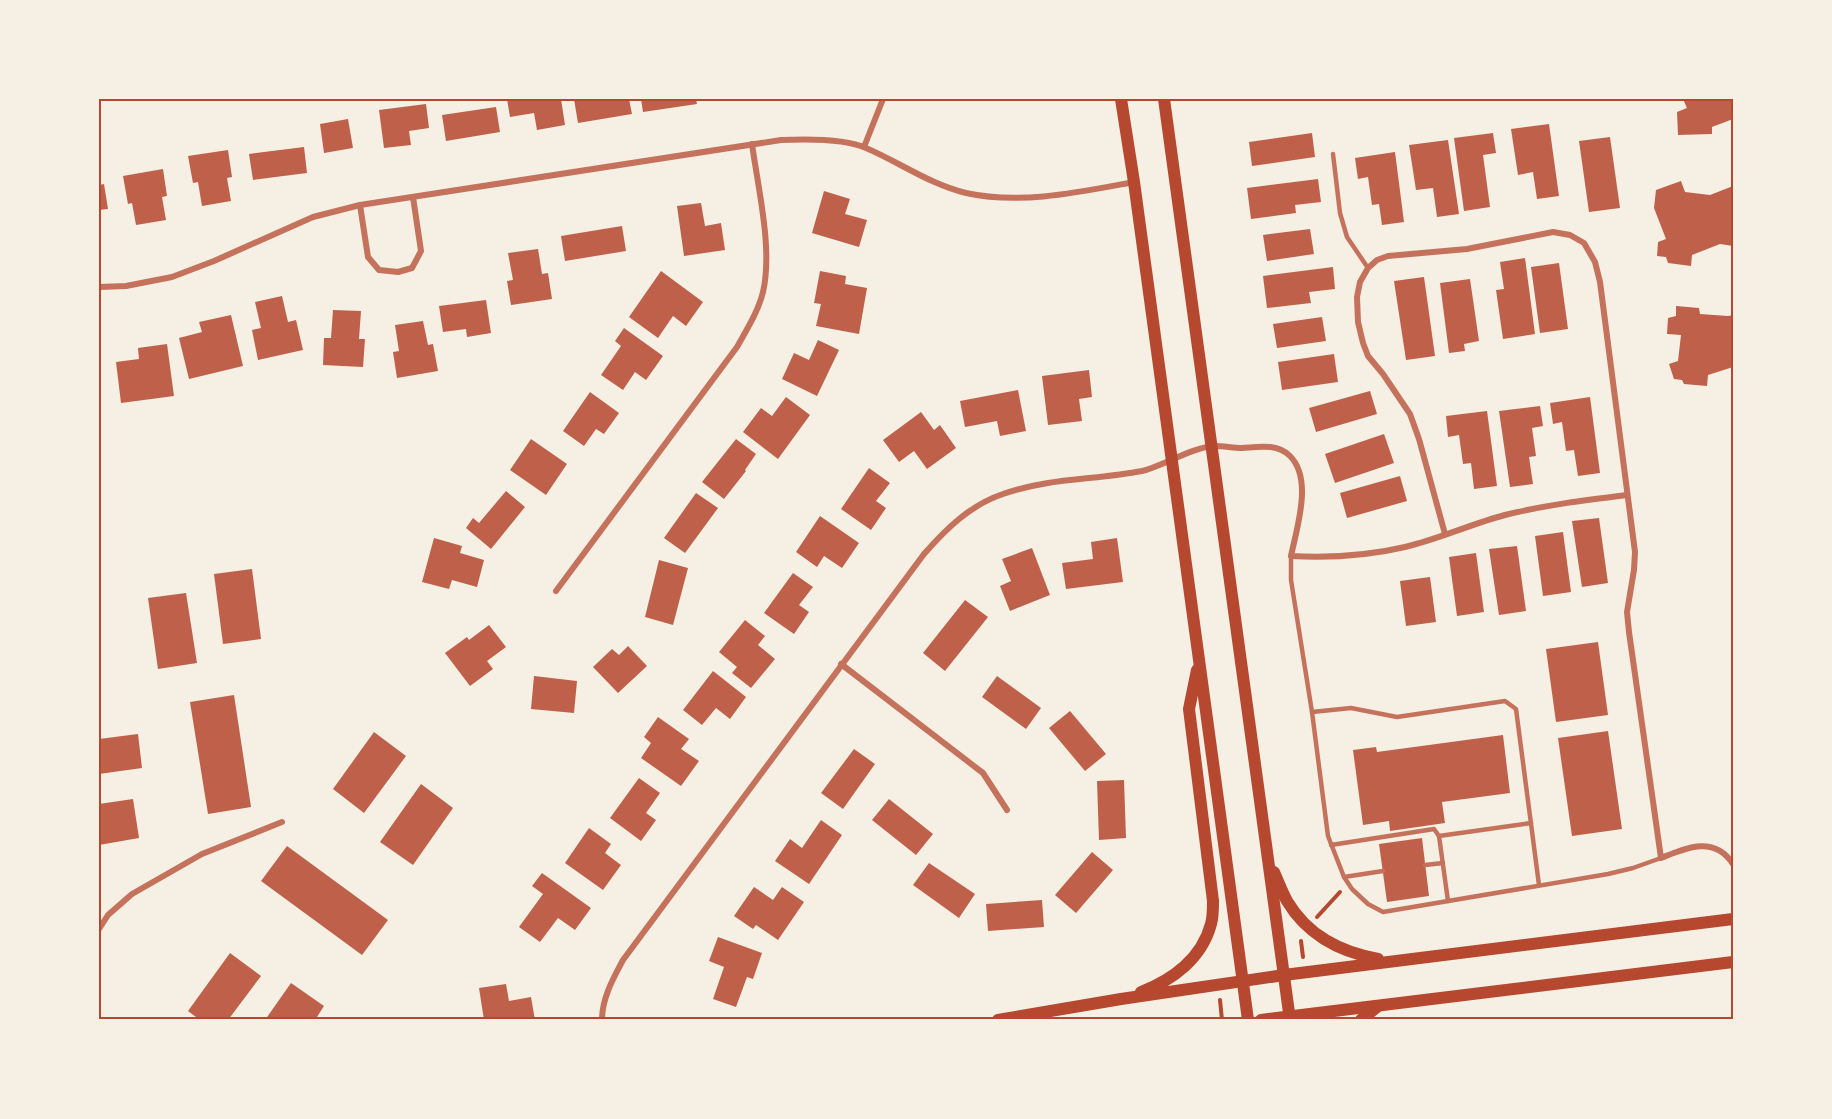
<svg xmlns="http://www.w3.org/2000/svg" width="1832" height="1119" viewBox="0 0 1832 1119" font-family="Raleway,sans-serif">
<rect width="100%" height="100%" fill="#f6efe4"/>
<!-- building -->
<g fill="#bf614a">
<path d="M507,99H561L565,125L537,130L534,113L510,117Z"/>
<path d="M574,99H629L632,114L578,123Z"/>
<path d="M641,99H696L697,104L643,112Z"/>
<path d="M1683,99H1733V119L1712,127V134L1678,135L1677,112L1687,108Z"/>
<path d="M426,104L429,128L409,131L411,145L384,148L379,110Z"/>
<path d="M496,107L500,132L446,141L442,115Z"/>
<path d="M348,119L353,148L324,153L320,124Z"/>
<path d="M1549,124L1559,196L1537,199L1533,172L1518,175L1511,129Z"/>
<path d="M1312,133L1315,157L1252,166L1249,142Z"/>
<path d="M1493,133L1496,153L1483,155L1490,207L1464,211L1454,138Z"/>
<path d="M1610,137L1620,208L1589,212L1579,141Z"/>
<path d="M1448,140L1459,214L1437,217L1433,188L1416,190L1409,145Z"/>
<path d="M304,147L307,173L253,180L249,154Z"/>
<path d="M228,150L232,177L227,178L231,201L202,206L198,182L193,183L188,156Z"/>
<path d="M1395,152L1404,222L1382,225L1379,204L1372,205L1368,177L1358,179L1355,158Z"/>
<path d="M163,169L167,196L162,197L166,220L136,225L132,203L128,204L123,176Z"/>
<path d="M1318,179L1321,202L1295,205L1296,213L1251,219L1247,188Z"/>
<path d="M1681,181L1685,192L1710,195L1733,186V246L1720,244L1692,255L1691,266L1668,263L1666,257L1657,256L1658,242L1666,239L1654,208L1656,190Z"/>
<path d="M104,184L108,209L99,210V185Z"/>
<path d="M824,191L850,199L845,214L867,220L859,247L812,233Z"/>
<path d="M701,203L705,226L721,223L725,250L684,256L677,206Z"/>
<path d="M622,226L626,251L565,261L561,236Z"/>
<path d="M1310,229L1314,254L1267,261L1263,235Z"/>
<path d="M538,249L542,274L548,273L552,299L511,305L507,281L513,280L508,253Z"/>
<path d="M1525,258L1535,334L1503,339L1496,290L1504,289L1500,262Z"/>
<path d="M1559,263L1568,329L1540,333L1531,267Z"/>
<path d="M1333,267L1335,289L1309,292L1311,303L1267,308L1263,276Z"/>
<path d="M661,271L703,302L686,326L673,316L658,338L629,317Z"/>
<path d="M820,271L846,276L845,284L867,288L859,334L816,326L821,304L814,303Z"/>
<path d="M1424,277L1435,356L1406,360L1394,281Z"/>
<path d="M1470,279L1479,341L1464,344L1465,351L1449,353L1440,283Z"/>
<path d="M282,296L288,322L296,320L303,350L258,360L252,330L261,328L255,302Z"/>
<path d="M486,300L491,333L467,337L466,329L443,332L439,306Z"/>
<path d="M1676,306L1699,308L1700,314L1728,316L1733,315V367L1708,375L1707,386L1684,384L1682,380L1674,379L1669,364L1678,361L1681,335L1667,334L1668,318L1676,316Z"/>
<path d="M333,310L361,311L359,339H365L363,367L323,365L324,338H331Z"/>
<path d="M231,315L243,366L189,379L179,338L202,332L199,322Z"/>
<path d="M1322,317L1326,341L1277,348L1273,324Z"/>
<path d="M423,321L428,345L433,344L438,371L397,378L393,352L399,351L395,325Z"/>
<path d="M624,328L663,356L646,380L635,372L623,390L601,375L621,346L615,341Z"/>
<path d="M818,340L839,350L817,396L782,379L794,353L809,360Z"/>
<path d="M167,344L174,396L121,403L116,362L139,359L138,348Z"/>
<path d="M1334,354L1338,382L1282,390L1278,362Z"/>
<path d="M1089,370L1092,397L1079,399L1082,421L1048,425L1042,376Z"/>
<path d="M1018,390L1026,431L1000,436L997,421L965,427L960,401Z"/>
<path d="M1370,391L1377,414L1316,432L1309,408Z"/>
<path d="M590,392L619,413L604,434L596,429L584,446L563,431Z"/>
<path d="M786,397L810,415L778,459L743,432L761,408L772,416Z"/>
<path d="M1590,397L1600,473L1578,476L1574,450L1566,451L1562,422L1553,424L1550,403Z"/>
<path d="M1540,406L1543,426L1532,428L1536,456L1529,457L1533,484L1510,487L1499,411Z"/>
<path d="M1487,411L1497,486L1474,489L1471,463L1463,464L1459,435L1448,437L1446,416Z"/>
<path d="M921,412L934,430L940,425L956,448L927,469L914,451L899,462L883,440Z"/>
<path d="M1384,434L1394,463L1335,483L1325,454Z"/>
<path d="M531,439L567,464L546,495L510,470Z"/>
<path d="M736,439L756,454L745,470L746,471L724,499L702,482Z"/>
<path d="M869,468L890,483L876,501L886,508L871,530L841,509Z"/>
<path d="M1400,476L1407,501L1347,518L1340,493Z"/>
<path d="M506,491L525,507L491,549L466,528L473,518L479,523Z"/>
<path d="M696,493L718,508L685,553L664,538Z"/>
<path d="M820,516L859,543L842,568L824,556L817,567L796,552Z"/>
<path d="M1599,518L1608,583L1582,587L1572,521Z"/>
<path d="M1563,532L1571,592L1543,596L1535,536Z"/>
<path d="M434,538L462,546L460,553L484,560L477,587L452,580L449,589L422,582Z"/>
<path d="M1117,538L1123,582L1066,589L1062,563L1093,559L1091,542Z"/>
<path d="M1517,546L1526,611L1499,615L1489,549Z"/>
<path d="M1032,548L1050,595L1010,611L1000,586L1011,581L1002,559Z"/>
<path d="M1476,553L1484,612L1457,616L1449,557Z"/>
<path d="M659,560L688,568L673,625L645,617Z"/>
<path d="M252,569L261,639L223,644L214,574Z"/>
<path d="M793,573L813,587L799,605L809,612L794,634L764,613Z"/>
<path d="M1430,577L1436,622L1406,626L1400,581Z"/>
<path d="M186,593L197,663L158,669L148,598Z"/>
<path d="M965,600L988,617L945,671L923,653Z"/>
<path d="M745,620L765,636L758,645L775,659L751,688L732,673L737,667L719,652Z"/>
<path d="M489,625L506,647L487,661L493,669L470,686L445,653L467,637L469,640Z"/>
<path d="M1598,642L1608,715L1556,722L1546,649Z"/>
<path d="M628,646L647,666L618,693L593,667L612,649L619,655Z"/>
<path d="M713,671L746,697L730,719L716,708L702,725L683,710Z"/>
<path d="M534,676L577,681L574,713L531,709Z"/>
<path d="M997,676L1041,708L1026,729L982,697Z"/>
<path d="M234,695L251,807L208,814L190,702Z"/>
<path d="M1070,711L1106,754L1085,771L1049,728Z"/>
<path d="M658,717L689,739L681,749L699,761L681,786L641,758L651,743L644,737Z"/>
<path d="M1608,731L1622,829L1572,836L1558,738Z"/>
<path d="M374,732L406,756L364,813L333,789Z"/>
<path d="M138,734L142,768L99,774V739Z"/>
<path d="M1503,735L1510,793L1442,802L1445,823L1390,831L1389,821L1363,825L1353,750L1376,747L1377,752Z"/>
<path d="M854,749L875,764L843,809L821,793Z"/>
<path d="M639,778L660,793L646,813L656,820L641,841L610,818Z"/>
<path d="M1124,780L1126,838L1099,840L1097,781Z"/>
<path d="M421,784L453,808L413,865L380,842Z"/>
<path d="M133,799L139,838L99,845V804Z"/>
<path d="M889,799L933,834L916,855L872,820Z"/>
<path d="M821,820L842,835L809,884L775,861L790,839L802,848Z"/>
<path d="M589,828L611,844L605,853L621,865L603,890L565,863Z"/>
<path d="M1422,838L1429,896L1387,902L1379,844Z"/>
<path d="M287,846L388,920L362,955L261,881Z"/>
<path d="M1092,852L1113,870L1076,913L1055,895Z"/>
<path d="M929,863L975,894L959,918L913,885Z"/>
<path d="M542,873L591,908L575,930L558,918L540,942L519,927L543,894L532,886Z"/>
<path d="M754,887L773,900L782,887L804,902L778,940L756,925L753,929L734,916Z"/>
<path d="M1042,900L1044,927L988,931L986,904Z"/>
<path d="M718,937L762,953L753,979L747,977L736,1007L713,999L724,967L709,961Z"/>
<path d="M230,953L261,976L228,1020H200L188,1011Z"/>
<path d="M291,983L324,1006L315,1020H265Z"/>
<path d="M506,984L509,1001L531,997L535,1020H484L479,988Z"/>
</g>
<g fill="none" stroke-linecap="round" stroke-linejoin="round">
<!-- path -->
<g stroke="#b5482f" stroke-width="4">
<path d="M1317,917L1340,892"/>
<path d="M1301,941L1303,957"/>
<path d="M1220,1000L1222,1020"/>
</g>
<!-- service -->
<g stroke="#c5725c" stroke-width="4.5">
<path d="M1333,154L1340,213L1347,237L1368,268"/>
<path d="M1291,556V580L1312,712L1328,836L1344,877L1352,889L1368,904L1383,912L1608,874L1633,868L1661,858"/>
<path d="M1312,712L1351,708L1397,717L1505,701L1516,709L1539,885"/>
<path d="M1331,845L1434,829L1439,836"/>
<path d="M1425,865L1443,863"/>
<path d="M1344,877L1383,871"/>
<path d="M1448,901L1439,836L1531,823"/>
</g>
<!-- minor -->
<g stroke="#c5725c" stroke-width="6">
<path d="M864,147L883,99"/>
<path d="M360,205L368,257L379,270L398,272L412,268L421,251L413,197"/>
<path d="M99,287L126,286L172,277L214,261L313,217L360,205L781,140C804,139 844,138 866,148C899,162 931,185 966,193C1021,205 1080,192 1134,182"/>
<path d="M1445,534L1419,439L1410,414L1383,374L1368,356L1363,343L1358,322L1357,297L1360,282L1368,268L1377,260L1388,256L1467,249L1553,232L1570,235L1584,243L1595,262L1600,282L1635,552L1634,570L1627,612L1629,632L1661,858C1686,848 1714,835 1733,864"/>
<path d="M556,591L737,347C747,329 758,312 763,292C773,249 758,188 752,144"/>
<path d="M841,664L983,773L1007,810"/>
<path d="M99,929L108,915L132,894L202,854L282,822"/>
<path d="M602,1020C602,998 613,979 623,960L924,554C946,529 970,505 1003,494C1047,478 1096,480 1142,471C1163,466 1192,447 1215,446C1224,446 1233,448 1242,448C1258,447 1277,443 1290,456C1313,479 1297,527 1291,556C1330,558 1367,556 1405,547C1439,539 1471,524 1505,515C1545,505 1586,500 1627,495"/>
</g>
<!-- secondary -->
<g stroke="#b5482f" stroke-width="12">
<path d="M1121,99L1134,182L1248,1020"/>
<path d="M1164,99L1290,1020"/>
<path d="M1274,872C1278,881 1282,892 1287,901C1308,936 1340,952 1378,959"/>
<path d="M1141,992C1173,980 1202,958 1211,924C1213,917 1213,908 1213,901L1189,709L1197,670"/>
<path d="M998,1020L1121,999L1284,975L1733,919"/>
<path d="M1261,1020L1733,962"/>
<path d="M1361,1020L1378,1006"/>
</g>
</g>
<!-- border -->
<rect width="1832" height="1119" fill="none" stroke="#f6efe4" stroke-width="201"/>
<rect x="100" y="100" width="1632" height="918" fill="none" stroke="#b5482f" stroke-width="2"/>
</svg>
